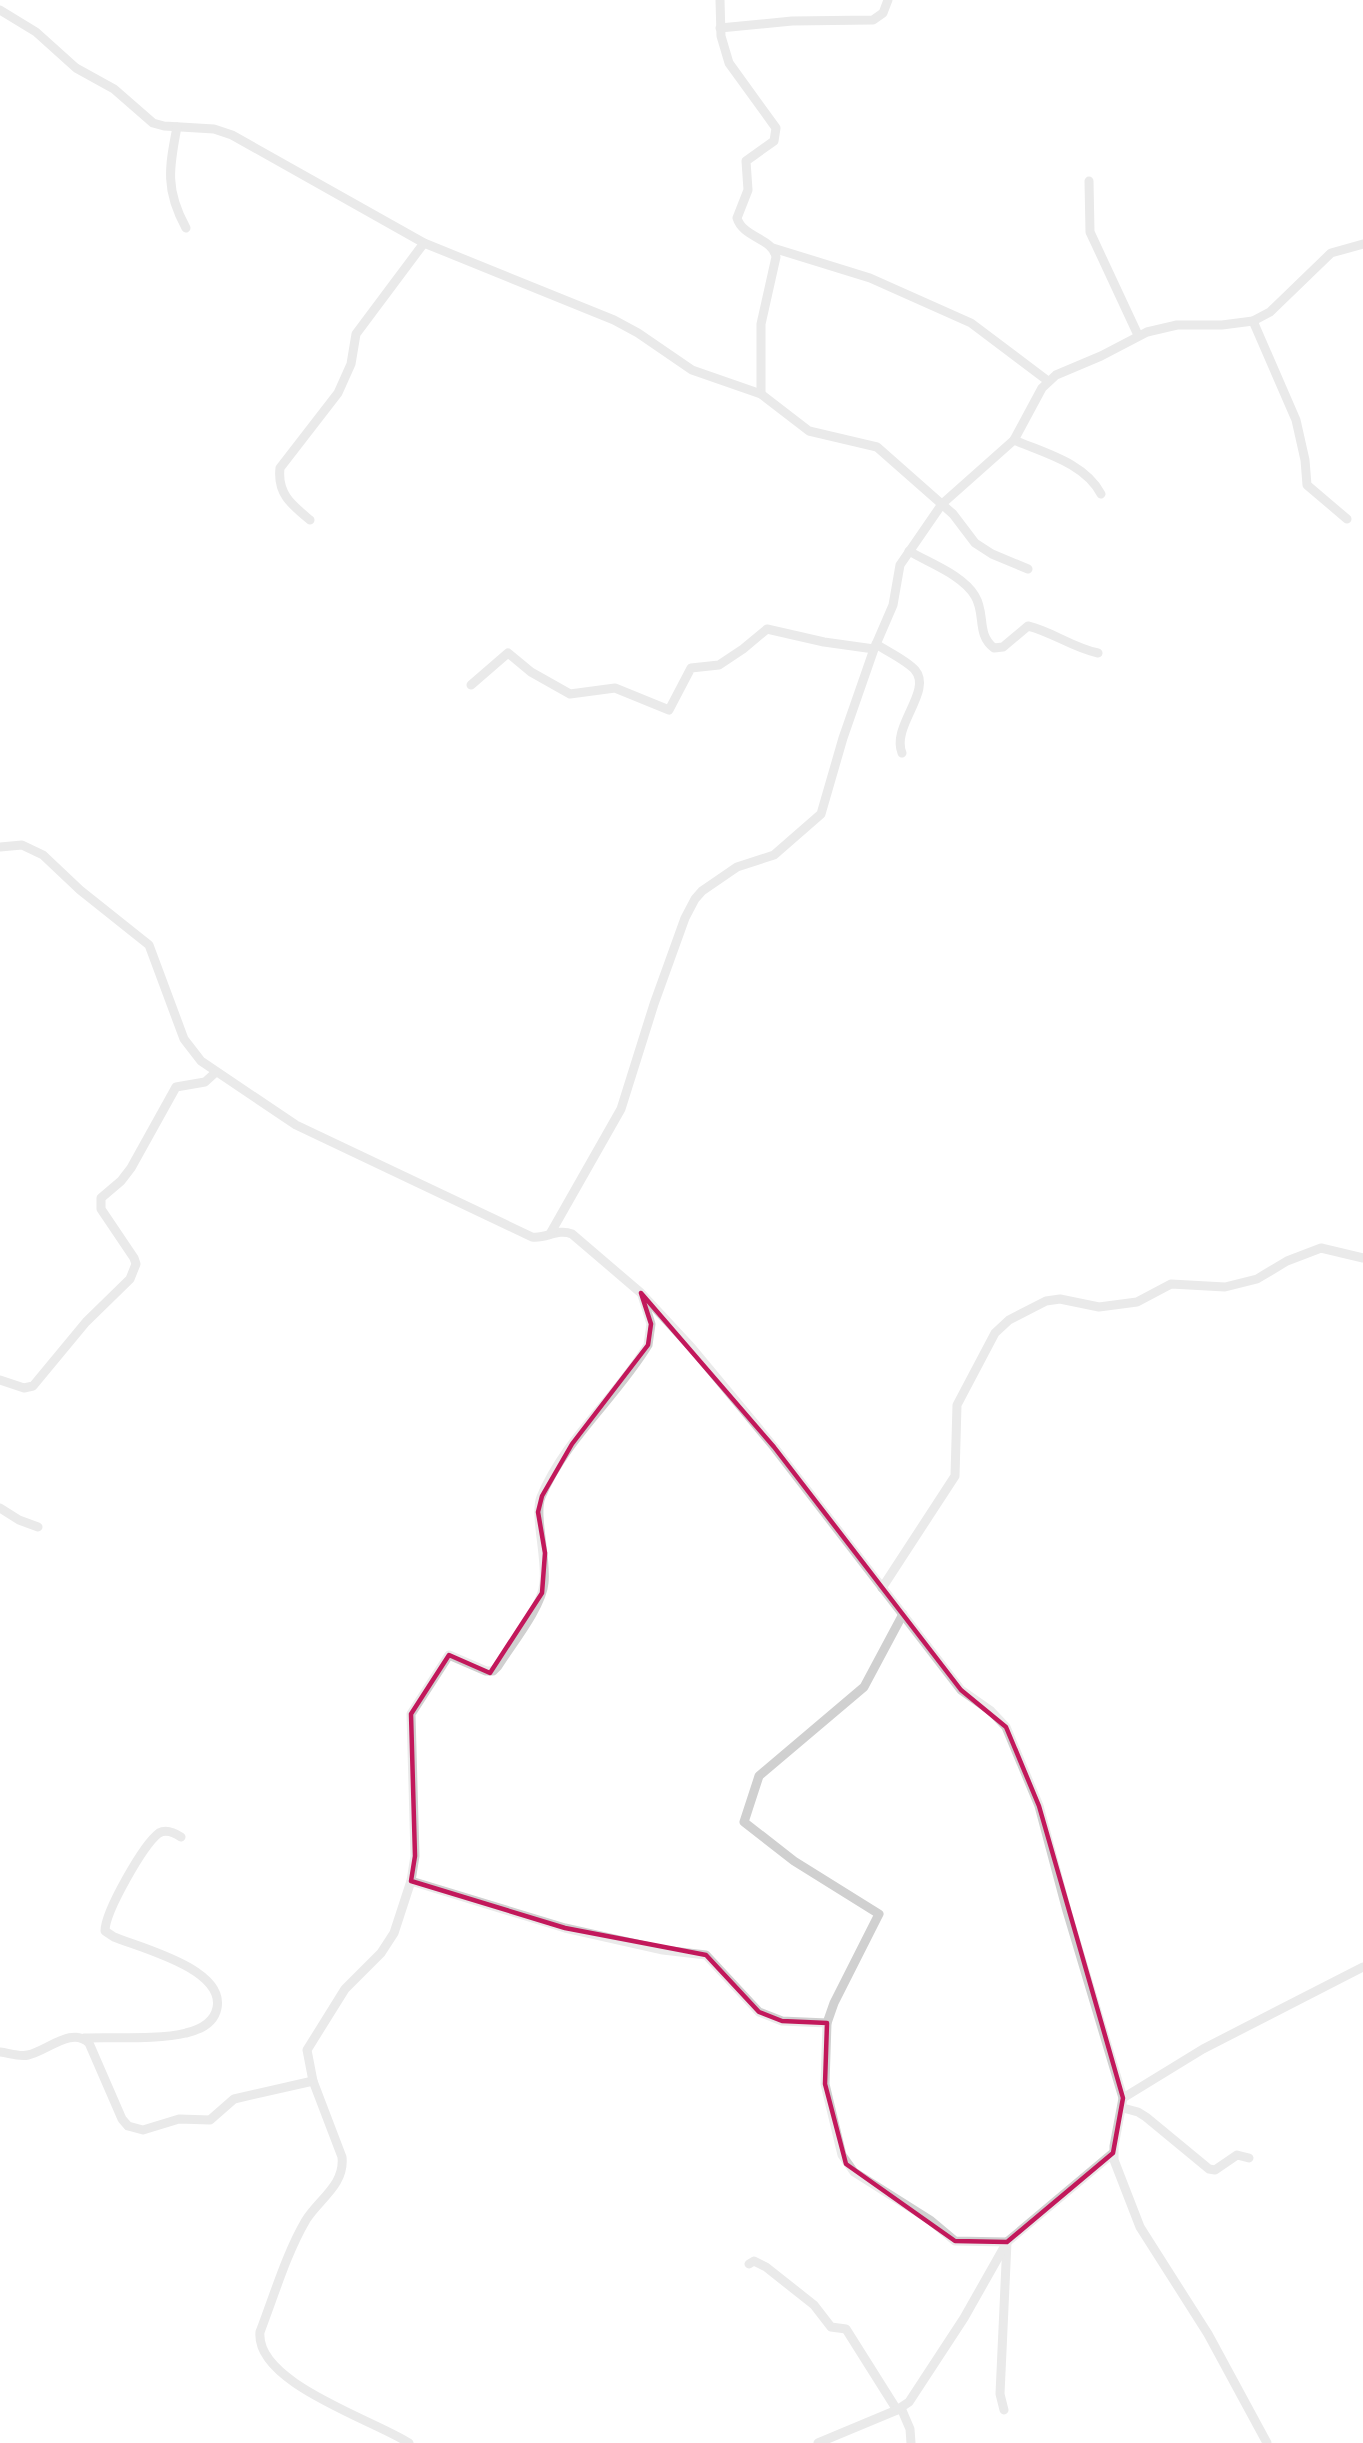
<svg xmlns="http://www.w3.org/2000/svg" width="1363" height="2443" viewBox="0 0 1363 2443" font-family="Rubik,sans-serif">
<rect width="100%" height="100%" fill="#fff"/>
<g fill="none" stroke-linecap="round" stroke-linejoin="round">
<!-- minor -->
<g stroke="#d0d0d0" stroke-width="9">
<path d="M720,0L721,36L729,63L776,128L774,141L746,161L748,190L737,218C743,238 773,238 776,257L761,324V394"/>
<path d="M0,10L36,32L76,68L114,89L153,123L164,126L214,129L232,135L424,243L614,320L638,333L692,370L761,394L809,431L877,447L953,514L975,543L992,554L1028,569"/>
<path d="M720,28L792,21L873,20L883,13L888,0"/>
<path d="M177,127C169,168 165,190 186,228"/>
<path d="M1089,181L1090,232L1138,335"/>
<path d="M773,248L870,278L971,323L1048,381"/>
<path d="M1253,321L1296,420L1305,460L1307,485L1347,519"/>
<path d="M1014,440C1044,453 1085,463 1101,494"/>
<path d="M310,520C292,505 277,494 280,468L338,393L351,364L356,334L424,243"/>
<path d="M909,551C929,563 963,575 975,596C986,614 976,634 994,648L1003,647L1028,626C1053,632 1073,648 1098,653"/>
<path d="M876,644C888,652 906,660 915,670C933,691 891,726 902,753"/>
<path d="M471,685L508,653L531,672L570,694L615,688L669,710L691,668L719,665L743,649L767,629L824,642L874,649"/>
<path d="M0,847L22,845L43,855L80,890L149,945L184,1039L201,1061L296,1125L532,1237C547,1239 557,1228 572,1234L641,1293L692,1348L774,1447L961,1690L991,1711L1006,1727L1039,1806L1067,1911L1123,2098L1114,2146V2160L1140,2227L1208,2334L1267,2443"/>
<path d="M550,1234L621,1109L654,1004L685,918L695,899L702,891L737,867L774,855L821,814L843,738L874,649L893,605L900,565L942,504L1014,440L1042,388L1056,375L1101,356L1147,332L1177,325H1222L1253,321L1270,312L1331,253L1363,244"/>
<path d="M0,1380L24,1388L33,1386L86,1322L130,1279L136,1264L134,1258L101,1209V1198L121,1181L131,1168L176,1087L205,1082L216,1072"/>
<path d="M0,1508L19,1520L38,1527"/>
<path d="M882,1588L955,1476L957,1405L995,1333L1009,1320L1046,1301L1060,1299L1099,1307L1137,1302L1171,1284L1225,1287L1257,1279L1287,1261L1321,1248L1363,1258"/>
<path d="M903,1614L864,1687L759,1776L744,1822L794,1861L879,1914L834,2003L827,2023L825,2084L842,2155L854,2172L930,2220L955,2241L1007,2242L1000,2394L1004,2410"/>
<path d="M411,1881L565,1928L663,1950L706,1955L759,2012L782,2021L827,2023"/>
<path d="M84,2038C113,2037 159,2040 186,2033C199,2030 214,2023 217,2008C225,1969 141,1948 114,1937L105,1931C105,1912 143,1845 159,1833C166,1829 175,1833 181,1837"/>
<path d="M0,2052C9,2053 19,2057 28,2055C47,2051 72,2026 89,2043L122,2119L128,2126L143,2130L179,2119L210,2120L234,2099L313,2081"/>
<path d="M1123,2098L1203,2049L1363,1967"/>
<path d="M1123,2108L1138,2112L1146,2117L1209,2169L1215,2170L1237,2155L1249,2158"/>
<path d="M749,2264L754,2261L766,2267L814,2305L831,2327L846,2329L897,2410"/>
<path d="M901,2408L910,2429L911,2443"/>
<path d="M409,2443C374,2420 255,2383 260,2332C274,2296 286,2254 306,2220C319,2199 345,2185 342,2157L313,2081L307,2050L345,1989L381,1953L394,1933L411,1881L415,1856L411,1714L449,1655L486,1671H493L498,1666C511,1645 542,1607 544,1583C547,1559 534,1514 541,1497C565,1439 616,1398 648,1345L651,1324L642,1295"/>
<path d="M818,2443L897,2410L909,2402L964,2318L1007,2242L1113,2153"/>
</g>
</g>
<!-- marked area -->
<path d="M0 0H1363V2443H0ZM641,1293L774,1447L961,1690L1006,1727L1039,1806L1123,2098L1113,2153L1007,2242L955,2241L846,2164L825,2084L827,2023L782,2021L759,2012L706,1955L565,1928L411,1881L415,1856L411,1714L449,1655L490,1673L542,1593L545,1553L538,1512L542,1496L572,1444L648,1345L651,1324Z" fill="#fff" fill-opacity=".55" fill-rule="evenodd"/>
<path fill="none" stroke="#c2185b" stroke-width="4.5" stroke-linejoin="round" d="M641,1293L774,1447L961,1690L1006,1727L1039,1806L1123,2098L1113,2153L1007,2242L955,2241L846,2164L825,2084L827,2023L782,2021L759,2012L706,1955L565,1928L411,1881L415,1856L411,1714L449,1655L490,1673L542,1593L545,1553L538,1512L542,1496L572,1444L648,1345L651,1324Z"/>
</svg>
